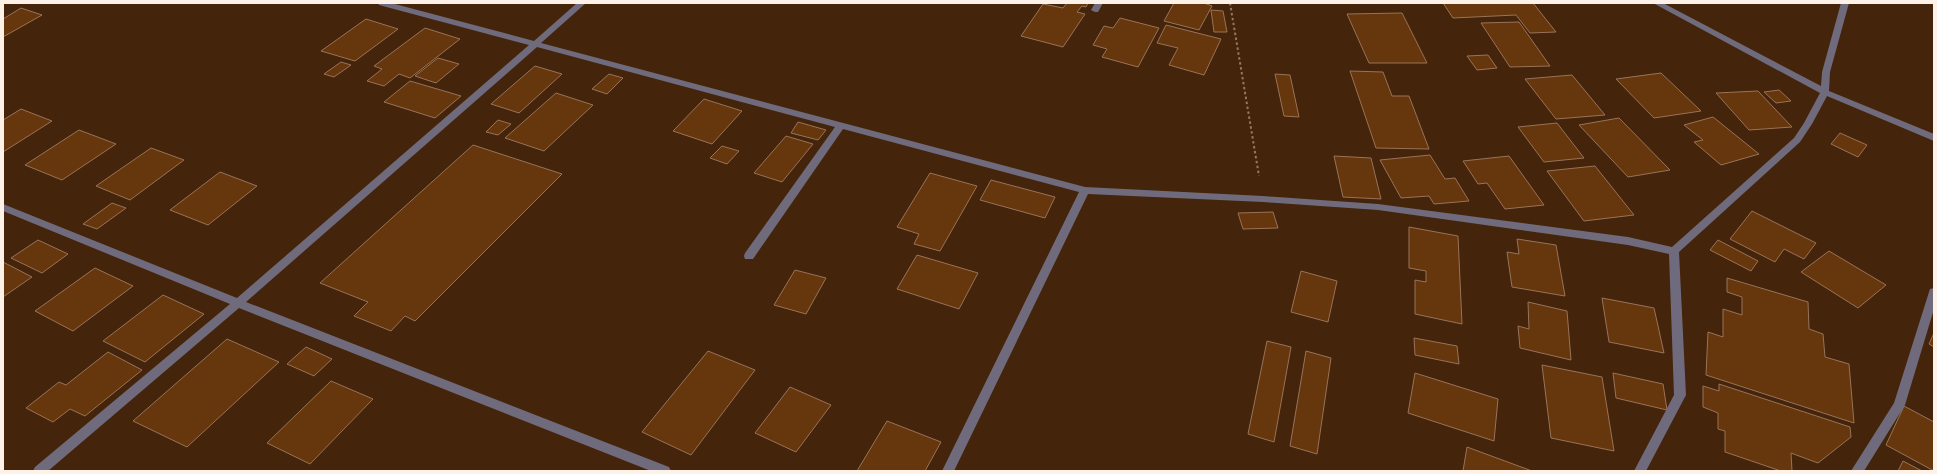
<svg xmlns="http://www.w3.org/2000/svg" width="1937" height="474" viewBox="0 0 1937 474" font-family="'PT Sans',sans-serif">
<rect width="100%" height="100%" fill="#44240a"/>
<!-- building -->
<g fill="#66360d" stroke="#997359">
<path d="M1067,3H1088L1086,7L1082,6L1077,12L1085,14L1063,47L1021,36L1043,4L1063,8Z"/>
<path d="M1174,3H1204L1212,6L1199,30L1164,21Z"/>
<path d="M1443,3H1533L1556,32L1530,33L1516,15L1453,18Z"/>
<path d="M21,8L42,15L3,37V19Z"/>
<path d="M1211,10L1223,11L1227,32H1214Z"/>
<path d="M1402,13L1427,63H1369L1347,14Z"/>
<path d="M1120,18L1159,28L1138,67L1102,57L1107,49L1093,45L1104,26L1113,28Z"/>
<path d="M366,19L398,29L355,61L321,51Z"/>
<path d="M1519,22L1550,66L1510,67L1481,23Z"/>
<path d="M1166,25L1221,39L1204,75L1169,65L1178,48L1157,43Z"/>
<path d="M425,28L460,39L410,78L399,74L384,86L367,81L382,69L374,66Z"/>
<path d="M1488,55L1497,68L1477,70L1467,56Z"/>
<path d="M438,58L459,64L436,83L415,76Z"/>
<path d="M341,62L351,65L334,77L324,74Z"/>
<path d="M535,66L562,74L519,113L491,104Z"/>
<path d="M1350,71L1383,72L1392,96H1409L1429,149L1376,148Z"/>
<path d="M1661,73L1701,111L1654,118L1616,79Z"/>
<path d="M609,74L623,78L607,94L592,89Z"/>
<path d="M1275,74L1290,75L1299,117L1284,116Z"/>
<path d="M1572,75L1605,115L1556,119L1525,79Z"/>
<path d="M410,81L461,96L435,118L384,102Z"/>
<path d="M1779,90L1791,101L1776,103L1764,92Z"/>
<path d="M1758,91L1792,127L1749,130L1716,93Z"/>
<path d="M556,93L593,105L544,151L505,138Z"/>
<path d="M704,99L742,111L712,144L673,131Z"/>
<path d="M21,109L52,121L3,152V120Z"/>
<path d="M1713,117L1759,154L1721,165L1694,142L1703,140L1684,125Z"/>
<path d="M1619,118L1670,170L1628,177L1579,125Z"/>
<path d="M498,120L511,124L498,135L486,132Z"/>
<path d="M798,122L826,130L818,140L791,133Z"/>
<path d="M1557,123L1584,158L1544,162L1518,127Z"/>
<path d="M79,130L116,144L62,180L25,165Z"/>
<path d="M1840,133L1867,145L1858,157L1831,144Z"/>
<path d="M786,136L813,144L782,182L754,173Z"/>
<path d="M473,145L562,174L415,321L405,316L391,331L354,316L368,302L320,283Z"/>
<path d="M722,146L739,151L727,164L710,158Z"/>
<path d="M151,148L184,160L130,200L96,186Z"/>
<path d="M1430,155L1445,179L1455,178L1469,201L1434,204L1429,196L1401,198L1380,160Z"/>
<path d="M1334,156L1371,158L1381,199L1343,197Z"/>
<path d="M1509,156L1544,205L1505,209L1487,183L1478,184L1463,161Z"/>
<path d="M1595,166L1634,215L1584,221L1547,171Z"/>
<path d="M220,172L257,186L208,225L170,210Z"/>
<path d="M930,173L977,186L940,251L914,244L919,234L897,227Z"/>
<path d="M991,180L1055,197L1045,218L980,200Z"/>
<path d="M112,203L126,208L97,229L83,224Z"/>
<path d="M1752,211L1816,243L1804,259L1784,249L1775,262L1730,239Z"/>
<path d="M1273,212L1278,228L1243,229L1238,213Z"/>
<path d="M1409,227L1458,236L1462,324L1415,314V280L1426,282V271L1409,268Z"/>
<path d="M1517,239L1556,245L1565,296L1512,287L1507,252L1519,254Z"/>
<path d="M38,240L68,254L42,273L11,258Z"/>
<path d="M1718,240L1758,261L1751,271L1710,250Z"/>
<path d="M1829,251L1886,285L1858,308L1801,272Z"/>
<path d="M917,255L978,273L959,309L897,289Z"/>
<path d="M3,262L32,277L3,297Z"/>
<path d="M95,268L133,286L73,331L35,311Z"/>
<path d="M795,270L826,278L806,314L774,305Z"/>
<path d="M1301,271L1337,281L1328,322L1291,312Z"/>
<path d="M1727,278L1808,302L1809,329L1823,334L1825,357L1849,364L1854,423L1706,375L1708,332L1723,337V309L1742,315V297L1727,292Z"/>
<path d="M163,295L204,314L145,362L103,341Z"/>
<path d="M1602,298L1654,308L1664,353L1609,342Z"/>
<path d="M1528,302L1567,311L1571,360L1520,348L1518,326L1529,329Z"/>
<path d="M1934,333V347L1929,344Z"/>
<path d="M1414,338L1457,346L1459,364L1415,355Z"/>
<path d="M227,339L279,362L187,447L133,421Z"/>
<path d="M1267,341L1291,347L1274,442L1248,434Z"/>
<path d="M306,347L332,359L314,376L287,364Z"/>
<path d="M708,351L755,370L691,455L642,432Z"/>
<path d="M1306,351L1331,358L1317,454L1290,446Z"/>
<path d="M108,352L142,370L85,416L70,409L53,422L26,408L59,382L66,385Z"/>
<path d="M1542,365L1602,377L1614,451L1551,438Z"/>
<path d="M1415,373L1498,399L1494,441L1408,413Z"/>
<path d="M1613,373L1663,384L1667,410L1616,398Z"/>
<path d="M331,381L373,399L310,464L267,443Z"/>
<path d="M1719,384L1850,427L1851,437L1818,463L1791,453L1792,471H1781L1725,452V431L1718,429V413L1703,407V386L1719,391Z"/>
<path d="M790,387L831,405L796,452L755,433Z"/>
<path d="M1904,406L1934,422V471L1886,445Z"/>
<path d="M887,421L941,442L925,471H857Z"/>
<path d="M1467,447L1532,471H1463Z"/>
<path d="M1903,461L1922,471H1898Z"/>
</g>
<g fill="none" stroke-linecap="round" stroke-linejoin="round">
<!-- path -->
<path stroke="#917966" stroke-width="2" stroke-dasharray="2.5 2.5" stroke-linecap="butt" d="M1230,3L1259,176"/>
<!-- street -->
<g fill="#6f6b7d" fill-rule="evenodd">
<path d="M378,3H391L534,41L577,3H586L541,43L1085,187L1263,196L1378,204L1628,237L1672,247L1794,138L1804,123L1820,93L1653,3H1663L1821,86L1822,72L1841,3H1849L1830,72L1829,91L1934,134V141L1827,96L1812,124L1800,142L1679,252L1686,395L1646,471H1634L1674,395L1669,254L1628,245L1378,210L1263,202L1088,194L954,471H942L1079,192L843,129L753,259H745L744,256L745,253L835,127L537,47L246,302L669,467L671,471H651L239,308L48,471H33L35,467L230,304L3,211V204L237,298L529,45L379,5Z"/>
<path d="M1095,3H1103L1098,12H1095L1091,10Z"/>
<path d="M1934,288V309L1905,405L1864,471H1851L1894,403L1929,292L1930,289Z"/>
</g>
</g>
<!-- border -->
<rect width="1937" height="474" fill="none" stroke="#fef1e8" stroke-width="8"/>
</svg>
